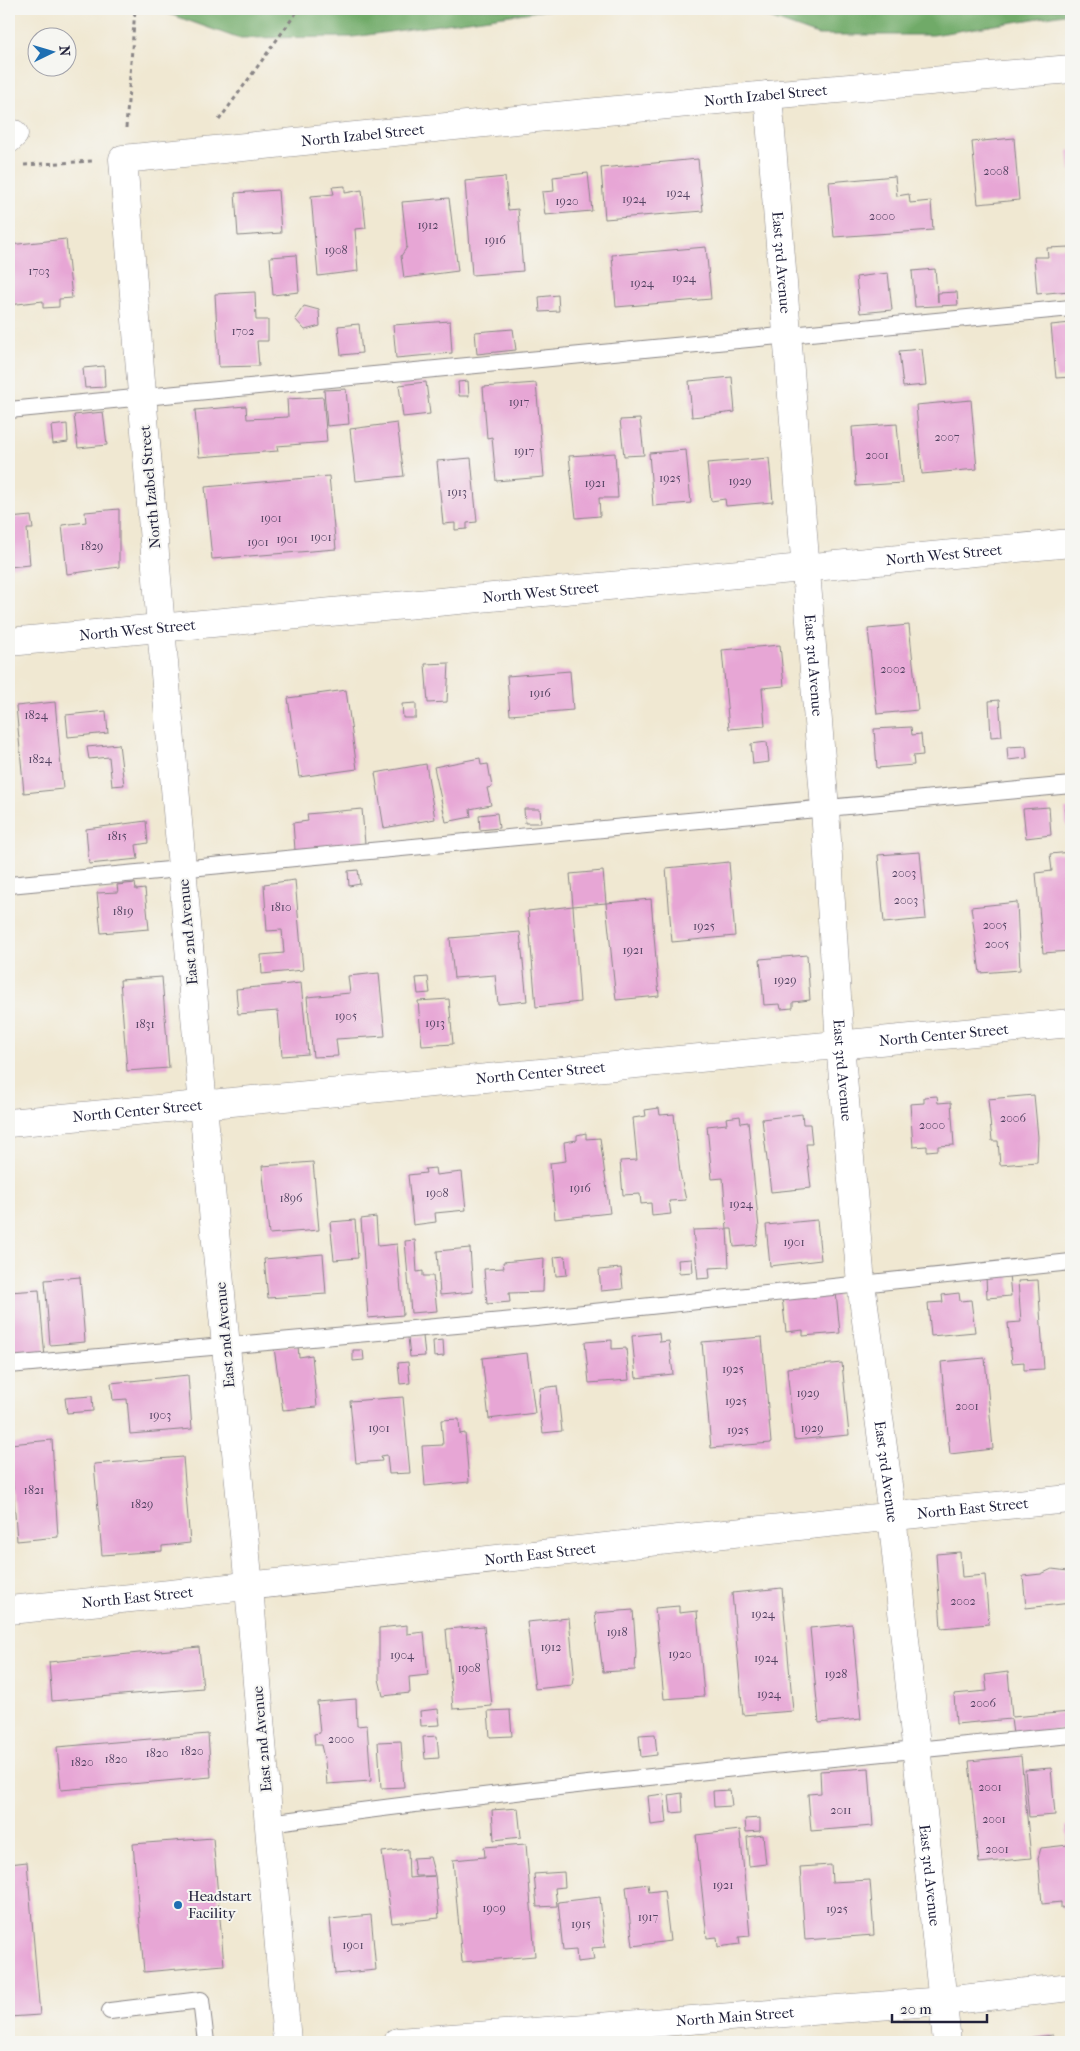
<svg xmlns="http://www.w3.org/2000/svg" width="1080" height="2051" viewBox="0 0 1080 2051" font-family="'IM FELL French Canon',serif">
<rect width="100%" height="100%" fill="#f6f6f2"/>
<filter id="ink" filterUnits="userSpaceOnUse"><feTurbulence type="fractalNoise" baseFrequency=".02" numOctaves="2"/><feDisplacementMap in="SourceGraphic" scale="10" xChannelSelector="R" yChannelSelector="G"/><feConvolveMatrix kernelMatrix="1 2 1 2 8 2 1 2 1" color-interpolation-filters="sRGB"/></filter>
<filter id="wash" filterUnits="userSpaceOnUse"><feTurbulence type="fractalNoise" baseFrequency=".0096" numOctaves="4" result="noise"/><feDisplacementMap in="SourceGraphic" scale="20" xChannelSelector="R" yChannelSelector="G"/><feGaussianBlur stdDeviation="1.12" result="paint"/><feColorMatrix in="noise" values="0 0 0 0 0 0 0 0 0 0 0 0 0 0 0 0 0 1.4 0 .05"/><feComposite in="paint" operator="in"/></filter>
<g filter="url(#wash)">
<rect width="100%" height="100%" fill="#f0e8d2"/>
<!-- forest -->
<g fill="#6faa68" stroke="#486652">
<path d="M155,9H554L353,37L237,38Z"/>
<path d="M744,9H1071V13L933,35H818Z"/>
</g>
<g id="blocks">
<!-- building -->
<g fill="#e7a6d5">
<path d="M1014,138L1019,200L978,204L972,142Z"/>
<path d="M1071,150V171H1070L1068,151Z"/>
<path d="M698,159L703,211L605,219L601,168Z"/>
<path d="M588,173L592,211L545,215L542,192L554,191L553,177Z"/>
<path d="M895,176L897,196L909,194L910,203L931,201L933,230L834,237L829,182Z"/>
<path d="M505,177L508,210L518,209L523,271L472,275L465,181Z"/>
<path d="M345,186V193L362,190L366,228L355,229L358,271L318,276L311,196L334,194L332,187Z"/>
<path d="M278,190L281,233L238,236L235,193Z"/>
<path d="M449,198L458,271L404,278L401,256L407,247L402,202Z"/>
<path d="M66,239L72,298L59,299V307L43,308V301L9,305V245Z"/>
<path d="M706,247L711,299L616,307L612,255Z"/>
<path d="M1069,247L1071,282L1068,283L1069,291L1037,294L1034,257H1048L1047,248Z"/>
<path d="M296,255L299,292L273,295L270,257Z"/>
<path d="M935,269L938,302V293L957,292L958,305L915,307L912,271Z"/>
<path d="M888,273L892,310L860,313L856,277Z"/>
<path d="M255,292L256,320H268V341H257L259,366L219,367L215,294Z"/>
<path d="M558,295L559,311L540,312L539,297Z"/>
<path d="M304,306L319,310L320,326L305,330L295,319Z"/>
<path d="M450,321L452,353L396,358L393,325Z"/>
<path d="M1071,323V377L1056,378L1051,325Z"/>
<path d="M359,324L362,353L341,355L338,326Z"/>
<path d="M513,329L516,350L477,354L475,332Z"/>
<path d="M922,349L926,385L903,387L899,351Z"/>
<path d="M104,366L105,387L85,388L83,368Z"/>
<path d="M732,377L735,412L692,417L689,381Z"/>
<path d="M468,381L469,396H459L458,382Z"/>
<path d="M426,382L430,414L403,417L399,385Z"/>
<path d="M536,383L544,477L496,481L492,437L487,438L483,387Z"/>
<path d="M346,389L349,424L327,426L324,390Z"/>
<path d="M323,397L327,442L277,446L278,451L199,457L195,410L246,406L247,419L288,417L287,399Z"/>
<path d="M971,400L977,469L922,474L916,405Z"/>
<path d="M103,412L107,445L78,448L74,415Z"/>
<path d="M640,419L644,455L624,456L620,420Z"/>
<path d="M397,423L404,476L356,481L350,429Z"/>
<path d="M67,424L68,442L53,444L51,426Z"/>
<path d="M897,424L902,483L856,486L852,427Z"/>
<path d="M686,450L691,503L653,506L649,453Z"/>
<path d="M615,453L618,498H599L600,516L576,518L569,456Z"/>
<path d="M471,458L477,522L467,523V529L455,530V523L443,524L437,461Z"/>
<path d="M769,458L773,502L726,506L725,499L711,501L707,463Z"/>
<path d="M329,476L336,549L212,559L205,487Z"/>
<path d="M119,509V567L67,574L62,525L86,522L85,512Z"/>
<path d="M31,516L33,529H27L30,565L9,567V518Z"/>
<path d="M909,625L918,710L877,714L868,629Z"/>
<path d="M780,645L784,686L762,688L765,726L729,729L722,650Z"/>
<path d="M449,663L447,702L428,703L425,664Z"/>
<path d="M570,671L573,710L510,715L507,676Z"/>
<path d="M346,690L357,769L299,777L288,698Z"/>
<path d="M999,700L1002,736L991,737L989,701Z"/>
<path d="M55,702L63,789L24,793L16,706Z"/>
<path d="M416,703V718H403L402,704Z"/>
<path d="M106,711L108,733L68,737L66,715Z"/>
<path d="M911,727L912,735L921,734L923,755L913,756L914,765L877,768L874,729Z"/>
<path d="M767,742L769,762L753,764L751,744Z"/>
<path d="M119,744L124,785L112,786L109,757L89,759L87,747Z"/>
<path d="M1026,746L1027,758L1008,760L1007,747Z"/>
<path d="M480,758L481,765L488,764L492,787L487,788L491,805L470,809L471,817L446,822L434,767Z"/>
<path d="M426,764L435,819L384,828L375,773Z"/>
<path d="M1049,807L1051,835L1026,838L1023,809Z"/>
<path d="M362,809L365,844L295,850L293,823L308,821L307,814Z"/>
<path d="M524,809H540L541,823H525Z"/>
<path d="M1065,809H1071V826H1066Z"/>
<path d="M497,813L499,828L480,830L479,815Z"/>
<path d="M146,821L148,843L136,845L138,859L89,864L86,829Z"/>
<path d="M920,852L926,919L884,923L878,855Z"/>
<path d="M1071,852V951L1043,953L1036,873L1052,871L1050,854Z"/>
<path d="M729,862L735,936L672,942L666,868Z"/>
<path d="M358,870L360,884L349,886L348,871Z"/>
<path d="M603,871L606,903L573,906L570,874Z"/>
<path d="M295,880L303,970L262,974L261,955L284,953L282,930L267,931L264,884Z"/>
<path d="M135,883L136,890L145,889L149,929L101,933L97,893L118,892L117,885Z"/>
<path d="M651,899L659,996L616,1000L606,903Z"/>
<path d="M1017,902L1020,970L980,973L971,907Z"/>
<path d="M573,906L580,1002L536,1007L528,911Z"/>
<path d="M520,932L527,1001L498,1004L495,975L454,978L450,938Z"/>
<path d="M807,955L810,1000L793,1002V1008L781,1009L780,1004L764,1005L760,959Z"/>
<path d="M379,973L385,1036L336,1039L338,1056L313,1057L307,997L350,993L348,976Z"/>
<path d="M162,977L169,1068L127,1071L120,980Z"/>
<path d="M428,977L430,993L418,994L416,978Z"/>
<path d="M301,983L308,1054L282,1056L278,1011L238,1014L236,989Z"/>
<path d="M449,999L453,1044L422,1046L418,1001Z"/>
<path d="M1034,1095L1038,1137L1037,1162L1000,1165L998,1141H992L988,1099Z"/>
<path d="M937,1096L938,1103L951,1102L954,1145L938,1146V1150L927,1151V1146L913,1147L910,1104L924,1103V1097Z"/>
<path d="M659,1108L660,1115L674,1114L680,1173L686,1200L669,1201L671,1214L652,1216L651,1203L641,1204L640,1194L623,1195L620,1161L637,1160L633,1118L646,1116L645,1110Z"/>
<path d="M802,1114L803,1124H810L812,1144H806L811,1188L771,1192L762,1119Z"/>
<path d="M740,1116L741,1123L748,1122L759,1228L756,1245L734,1247L732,1229H727L723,1178L712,1179L707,1126L727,1124L726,1118Z"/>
<path d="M586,1133V1139L600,1138L610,1213L555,1219L550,1163L566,1161L564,1142L577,1140V1135Z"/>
<path d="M313,1162L319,1230L269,1234L262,1166Z"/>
<path d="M435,1168L436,1175L462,1172L466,1210L435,1213L436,1222L413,1225L408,1175L426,1173L425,1169Z"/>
<path d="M376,1217L378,1246L397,1244L403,1315L368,1318L361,1219Z"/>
<path d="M355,1220L358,1258L334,1260L330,1222Z"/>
<path d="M817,1220L821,1260L770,1266L766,1225Z"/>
<path d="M727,1229L729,1267L709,1268L710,1278L698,1279L693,1230Z"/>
<path d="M415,1240L417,1272L423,1271V1276H433L437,1311L411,1313L405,1241Z"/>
<path d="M470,1248L473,1292L440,1295L437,1251Z"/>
<path d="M323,1254L326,1294L268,1298L264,1259Z"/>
<path d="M565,1256L567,1275L556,1276L554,1257Z"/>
<path d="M544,1258L543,1292L509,1293L510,1302L487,1304L484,1269L504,1268L503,1262Z"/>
<path d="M692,1259L693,1272L679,1273L678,1260Z"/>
<path d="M621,1268L623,1289L601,1291L599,1270Z"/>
<path d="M1009,1274L1011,1296L987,1298L986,1276Z"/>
<path d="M80,1277L85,1342L50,1345L45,1280Z"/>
<path d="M1038,1280L1044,1369L1024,1370V1362L1012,1363L1008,1323L1021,1322L1018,1281Z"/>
<path d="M835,1282L840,1333L803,1336V1330L786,1332L782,1297Z"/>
<path d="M39,1290L45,1358L13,1361L9,1292Z"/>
<path d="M959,1293L960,1301L971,1300L975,1332L931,1336L928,1303L943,1302L942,1295Z"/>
<path d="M659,1333L660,1342L669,1341L673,1374L636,1378L632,1336Z"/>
<path d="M423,1336L425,1356L410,1357L408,1337Z"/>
<path d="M762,1337L771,1443L711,1448L702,1342Z"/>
<path d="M443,1340L444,1356L434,1357L433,1341Z"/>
<path d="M612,1340V1349L626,1348L629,1380L589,1383L585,1342Z"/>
<path d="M298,1346L299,1357L312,1355L317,1407L283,1410L274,1348Z"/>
<path d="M353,1350H363L364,1360L353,1361Z"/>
<path d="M527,1353L535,1413L489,1419L482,1358Z"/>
<path d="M985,1358L993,1449L950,1454L941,1362Z"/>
<path d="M408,1362L410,1383L400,1384L398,1363Z"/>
<path d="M842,1363L849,1435L794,1440L787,1368Z"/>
<path d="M188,1375L192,1429L130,1434L127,1399L113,1400L111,1383Z"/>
<path d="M557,1386L562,1431L543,1433L539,1403L540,1388Z"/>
<path d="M92,1396L93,1411L67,1413L65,1398Z"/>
<path d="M403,1397L410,1473L389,1474L387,1455L381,1456L382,1461L356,1463L350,1401Z"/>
<path d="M459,1419L460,1434L465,1433L469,1482L425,1486L422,1446L443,1445L441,1420Z"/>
<path d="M52,1440L58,1537L17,1541L10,1444Z"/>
<path d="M183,1457L190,1543L162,1546V1551L102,1555L94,1464Z"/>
<path d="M960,1552L962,1577L985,1575L989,1624L941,1628L936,1554Z"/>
<path d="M1052,1569L1068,1571L1071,1603L1026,1608L1023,1576L1041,1574Z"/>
<path d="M782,1588L793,1711L743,1715L732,1593Z"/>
<path d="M679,1606V1613L697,1611L704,1696L664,1699L655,1608Z"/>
<path d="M633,1610L636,1651L635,1670L603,1672L595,1613Z"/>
<path d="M569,1618L574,1672L572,1685L535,1689L527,1622Z"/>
<path d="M852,1624L861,1719L819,1723L810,1628Z"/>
<path d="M407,1625V1634L424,1632L428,1675L409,1677L410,1693L383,1696L379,1679V1628Z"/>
<path d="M484,1626L492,1706L453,1709L446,1629Z"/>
<path d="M199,1647L203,1688L52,1701L49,1662Z"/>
<path d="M1008,1672L1012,1717L1070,1712L1071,1728L1013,1734L1011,1719L956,1724L954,1694L987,1691L985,1675Z"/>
<path d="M356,1699L357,1726L367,1725L371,1781L327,1784L325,1762L321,1745H315L314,1734L320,1733L317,1702Z"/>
<path d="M438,1709L440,1725L421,1726L420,1711Z"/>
<path d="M510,1710L512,1736L490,1737L488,1711Z"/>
<path d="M208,1734L211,1777L61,1790L57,1747Z"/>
<path d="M655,1734L657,1755L641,1757L639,1735Z"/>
<path d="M437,1736L439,1758L425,1759L423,1737Z"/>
<path d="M401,1741L404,1787L381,1788L378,1742Z"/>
<path d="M1021,1756L1031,1858L979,1863L969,1761Z"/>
<path d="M869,1768L873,1826L811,1831L808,1794L821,1793L820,1771Z"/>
<path d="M1051,1768L1055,1815L1029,1817L1025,1770Z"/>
<path d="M730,1790L732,1806L714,1807L713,1791Z"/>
<path d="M682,1793L683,1812L671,1813L669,1795Z"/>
<path d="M664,1794L667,1823L651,1825L648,1796Z"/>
<path d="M518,1808L521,1837L494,1840L492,1810Z"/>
<path d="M760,1818V1831L746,1832L745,1819Z"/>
<path d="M1066,1826H1071V1907L1061,1908V1902L1042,1904L1038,1858L1041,1848L1068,1845Z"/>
<path d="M740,1830L750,1936L739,1937L740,1944L718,1947L717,1937L707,1938L696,1835Z"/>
<path d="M763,1835L766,1864L749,1866L747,1837Z"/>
<path d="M213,1838L224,1965L144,1972L133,1844Z"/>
<path d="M526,1844L535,1956L462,1962L453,1860L485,1857L484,1847Z"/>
<path d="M408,1849L409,1878L434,1876H415L413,1858L430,1857L435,1876L439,1918L392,1923L382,1852Z"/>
<path d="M27,1862L40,2015L9,2017V1864Z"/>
<path d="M831,1865L832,1882L870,1880L874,1935L805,1940L800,1867Z"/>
<path d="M564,1872L565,1887L555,1888L557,1906L537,1907L534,1874Z"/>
<path d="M648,1884L649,1892L664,1890L670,1941L633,1946L626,1887Z"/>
<path d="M600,1897L605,1947L592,1948L594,1960L577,1962L576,1950L563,1951L558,1902Z"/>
<path d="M371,1915L376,1970L335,1974L330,1919Z"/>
<path d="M1053,2035V2042H1007V2040Z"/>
</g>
</g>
</g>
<g filter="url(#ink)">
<use href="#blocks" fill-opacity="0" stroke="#898586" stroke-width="1"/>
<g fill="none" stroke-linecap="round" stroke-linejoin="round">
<defs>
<g id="lane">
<path d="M9,410L1071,308"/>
<path d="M9,885L1071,785"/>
<path d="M9,1365L536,1318L1071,1262"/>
<path d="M269,1823C535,1787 804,1760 1071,1735"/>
<path d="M110,2011L201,2000L206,2042"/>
</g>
<g id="street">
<path id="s1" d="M768,95L825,809L840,1044L861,1283L892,1515L947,2042"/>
<path d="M9,139L14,134"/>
<path id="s2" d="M9,1123L1071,1023"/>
<path id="s3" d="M9,1610C363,1577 717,1531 1071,1499"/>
<path id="s4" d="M287,2042L249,1587L203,1106L161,628L123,159L768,95L1071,69"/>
<path id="s5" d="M398,2042L944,2001L1071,1987"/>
</g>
<g id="secondary">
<path id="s6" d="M9,642L1071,543"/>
</g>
</defs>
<!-- lane casing -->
<use href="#lane" stroke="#898586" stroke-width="18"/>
<!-- street casing -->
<use href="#street" stroke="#898586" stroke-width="29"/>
<!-- secondary casing -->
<use href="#secondary" stroke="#898586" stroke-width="29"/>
<!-- path -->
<g stroke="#898586" stroke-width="3" stroke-dasharray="4 4" stroke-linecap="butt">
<path d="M219,120L299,9"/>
<path d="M126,128L135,9"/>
<path d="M24,165L93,161"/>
</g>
<!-- lane -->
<use href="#lane" stroke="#fff" stroke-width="16"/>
<!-- street -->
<use href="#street" stroke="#fff" stroke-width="28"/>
<!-- secondary -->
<use href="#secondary" stroke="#fff" stroke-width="28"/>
</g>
</g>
<!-- markers -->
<circle fill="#1f6fb2" stroke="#f6f6f2" stroke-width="2" cx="178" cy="1905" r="5"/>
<g text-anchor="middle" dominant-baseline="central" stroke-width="4" stroke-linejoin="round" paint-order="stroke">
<!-- number labels -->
<g font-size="12" fill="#534362">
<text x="996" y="171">2008</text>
<text x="678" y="193">1924</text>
<text x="634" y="199">1924</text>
<text x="567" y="201">1920</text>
<text x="882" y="216">2000</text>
<text x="428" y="225">1912</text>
<text x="495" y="240">1916</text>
<text x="336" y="250">1908</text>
<text x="39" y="271">1703</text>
<text x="684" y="278">1924</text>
<text x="642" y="283">1924</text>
<text x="243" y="331">1702</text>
<text x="519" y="402">1917</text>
<text x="947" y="437">2007</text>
<text x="524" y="451">1917</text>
<text x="877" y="455">2001</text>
<text x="670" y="478">1925</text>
<text x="740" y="481">1929</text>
<text x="595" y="483">1921</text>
<text x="457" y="492">1913</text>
<text x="271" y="518">1901</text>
<text x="321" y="537">1901</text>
<text x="287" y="539">1901</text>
<text x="258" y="542">1901</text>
<text x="92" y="546">1829</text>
<text x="893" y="669">2002</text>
<text x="540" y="693">1916</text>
<text x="36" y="715">1824</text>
<text x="40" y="759">1824</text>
<text x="117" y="836">1815</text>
<text x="904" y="873">2003</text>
<text x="906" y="900">2003</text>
<text x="281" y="907">1810</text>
<text x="123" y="911">1819</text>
<text x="995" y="925">2005</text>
<text x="704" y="926">1925</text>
<text x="997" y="944">2005</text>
<text x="633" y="950">1921</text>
<text x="785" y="980">1929</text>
<text x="346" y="1016">1905</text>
<text x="435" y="1023">1913</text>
<text x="145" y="1024">1831</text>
<text x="1013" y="1118">2006</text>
<text x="932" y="1125">2000</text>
<text x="580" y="1188">1916</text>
<text x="437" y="1193">1908</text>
<text x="291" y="1198">1896</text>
<text x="741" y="1204">1924</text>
<text x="794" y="1242">1901</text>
<text x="733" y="1369">1925</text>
<text x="808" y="1393">1929</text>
<text x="736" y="1401">1925</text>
<text x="967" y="1406">2001</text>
<text x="160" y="1415">1903</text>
<text x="379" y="1428">1901</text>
<text x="812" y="1428">1929</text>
<text x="738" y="1430">1925</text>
<text x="34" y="1490">1821</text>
<text x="142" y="1504">1829</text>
<text x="963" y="1601">2002</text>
<text x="763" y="1614">1924</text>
<text x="617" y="1632">1918</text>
<text x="551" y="1647">1912</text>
<text x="680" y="1654">1920</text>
<text x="402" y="1655">1904</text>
<text x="766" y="1658">1924</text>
<text x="469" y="1668">1908</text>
<text x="836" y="1674">1928</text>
<text x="769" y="1694">1924</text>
<text x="983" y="1703">2006</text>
<text x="341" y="1739">2000</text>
<text x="192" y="1751">1820</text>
<text x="157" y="1753">1820</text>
<text x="116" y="1759">1820</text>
<text x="82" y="1762">1820</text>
<text x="990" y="1787">2001</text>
<text x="841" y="1810">2011</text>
<text x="994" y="1819">2001</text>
<text x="997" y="1849">2001</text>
<text x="723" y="1885">1921</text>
<text x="494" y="1908">1909</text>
<text x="837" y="1909">1925</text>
<text x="648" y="1917">1917</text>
<text x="581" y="1924">1915</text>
<text x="353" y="1945">1901</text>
</g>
<!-- street labels -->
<g font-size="15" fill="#22223b" stroke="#f6f6f2">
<text stroke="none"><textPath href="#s4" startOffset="2536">North Izabel Street</textPath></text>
<text stroke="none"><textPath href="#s4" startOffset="2131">North Izabel Street</textPath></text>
<text stroke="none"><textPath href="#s1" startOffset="168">East 3rd Avenue</textPath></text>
<text transform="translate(150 487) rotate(-95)">North Izabel Street</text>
<text stroke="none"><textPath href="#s6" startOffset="939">North West Street</textPath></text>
<text stroke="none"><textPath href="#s6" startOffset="534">North West Street</textPath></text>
<text stroke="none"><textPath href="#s6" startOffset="129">North West Street</textPath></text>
<text stroke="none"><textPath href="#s1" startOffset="572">East 3rd Avenue</textPath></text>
<text transform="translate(188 932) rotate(-95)">East 2nd Avenue</text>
<text stroke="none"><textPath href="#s2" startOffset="939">North Center Street</textPath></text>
<text stroke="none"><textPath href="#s1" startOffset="978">East 3rd Avenue</textPath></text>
<text stroke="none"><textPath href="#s2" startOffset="534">North Center Street</textPath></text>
<text stroke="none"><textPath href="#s2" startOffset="129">North Center Street</textPath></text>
<text transform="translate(225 1335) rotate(-95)">East 2nd Avenue</text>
<text stroke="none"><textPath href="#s1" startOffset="1382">East 3rd Avenue</textPath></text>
<text stroke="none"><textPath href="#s3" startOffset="969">North East Street</textPath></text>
<text stroke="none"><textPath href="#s3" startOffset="534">North East Street</textPath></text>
<text stroke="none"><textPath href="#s3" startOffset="129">North East Street</textPath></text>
<text transform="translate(262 1739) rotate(-95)">East 2nd Avenue</text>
<text stroke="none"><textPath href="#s1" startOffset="1788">East 3rd Avenue</textPath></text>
<text stroke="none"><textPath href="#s5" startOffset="338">North Main Street</textPath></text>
</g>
<!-- poi labels -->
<g font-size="15" fill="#22223b" stroke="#f6f6f2" text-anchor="start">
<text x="188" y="1896">Headstart<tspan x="188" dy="17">Facility</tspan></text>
</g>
</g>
<!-- margin -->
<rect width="1080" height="2051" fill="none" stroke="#f6f6f2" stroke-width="30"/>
<!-- north arrow -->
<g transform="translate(52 52) rotate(85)"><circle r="24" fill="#f6f6f2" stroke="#a1a1a9"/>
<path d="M0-4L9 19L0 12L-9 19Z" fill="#1f6fb2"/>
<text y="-8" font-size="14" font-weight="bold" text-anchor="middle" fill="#22223b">N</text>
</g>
<!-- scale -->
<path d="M892 2014v8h95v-8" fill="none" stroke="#22223b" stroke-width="2.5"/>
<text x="900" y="2014" font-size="15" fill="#22223b" stroke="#f6f6f2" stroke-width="4" paint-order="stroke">20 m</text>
</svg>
